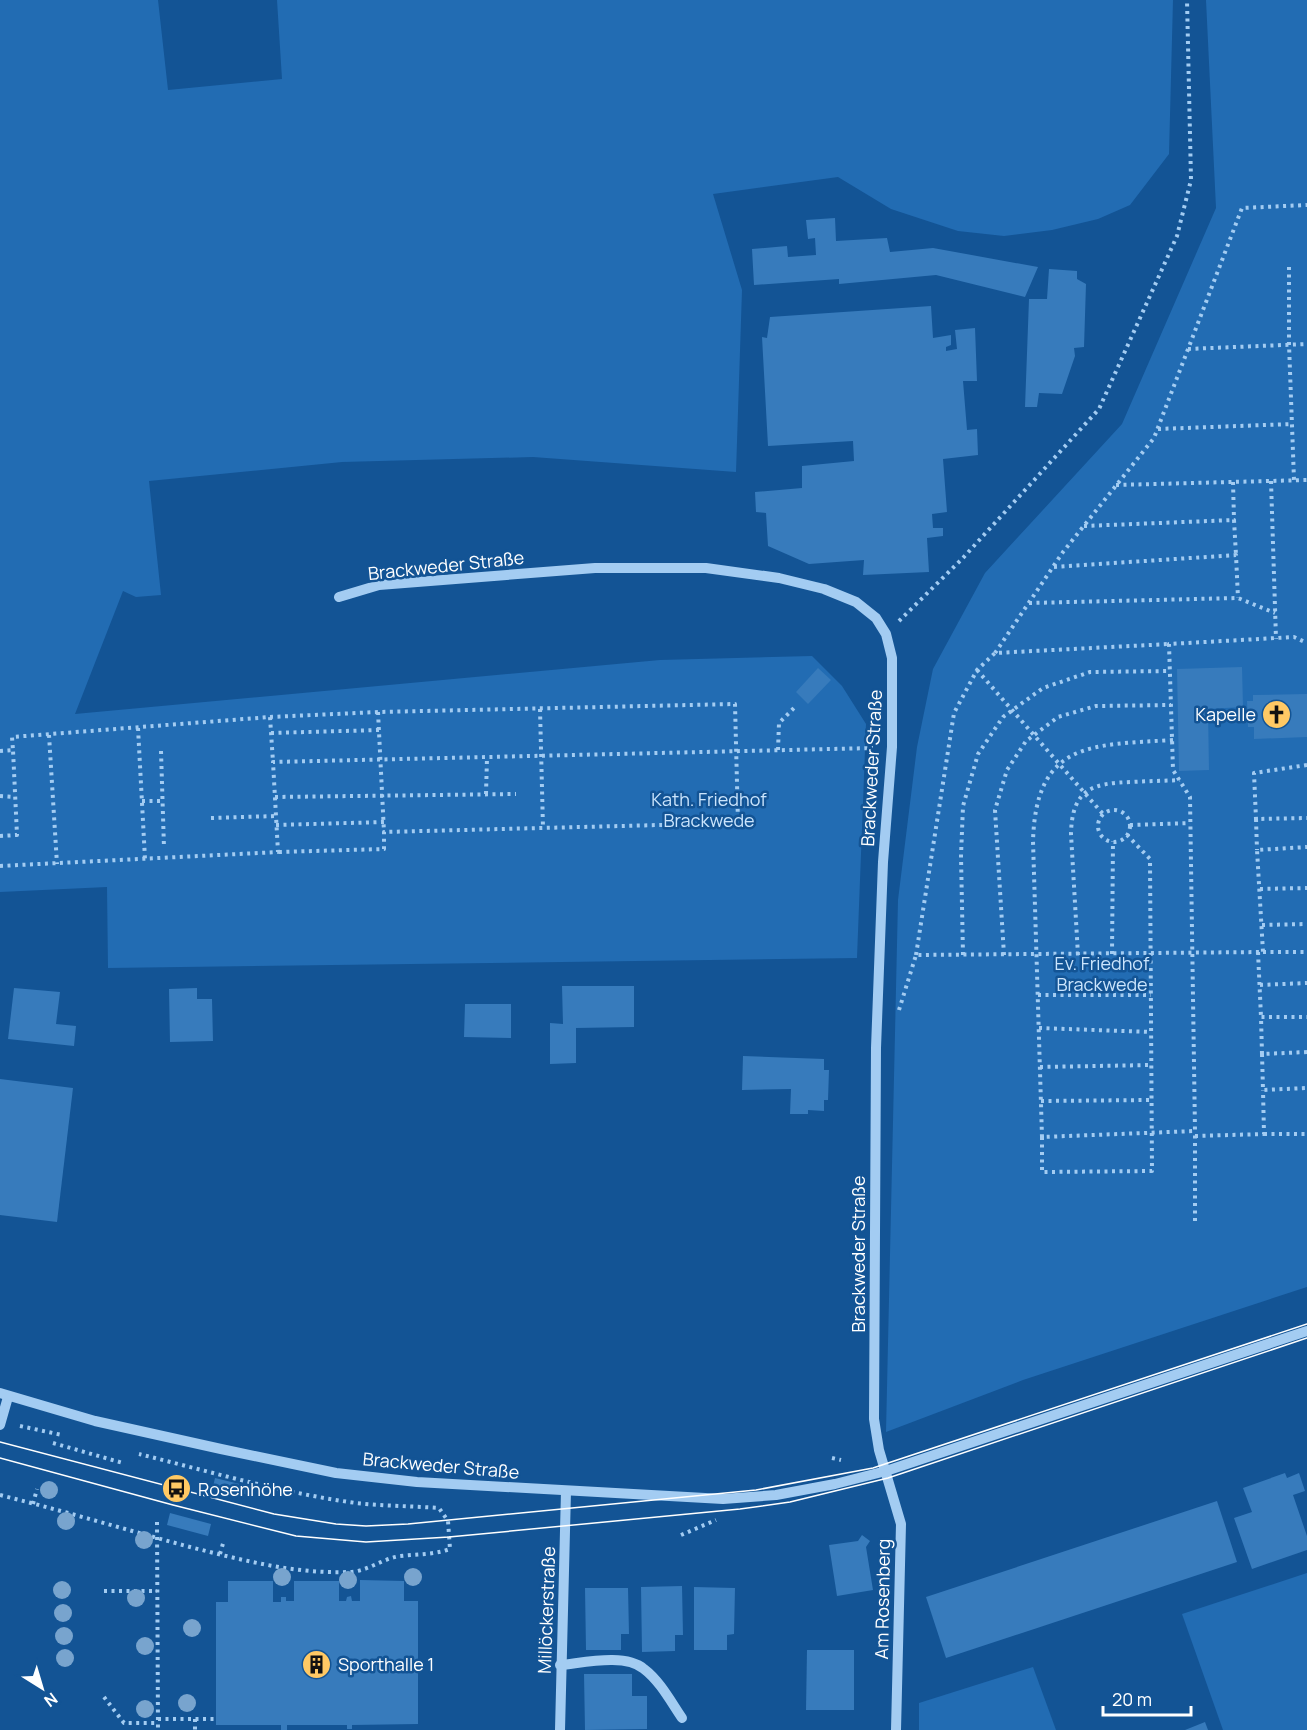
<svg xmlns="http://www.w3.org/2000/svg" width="1307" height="1730" viewBox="0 0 1307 1730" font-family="Manrope,sans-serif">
<rect width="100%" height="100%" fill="#135495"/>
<!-- green -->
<g fill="#226cb3">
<path d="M0,0H158L168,90L282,79L277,0H1173L1169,154L1130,205L1098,219L1052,230L1004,236L958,231L891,209L838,177L713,194L742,290L736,472L533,457L342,462L149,481L161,595L136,597L123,591L75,714L660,660L812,656L842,686L866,724L857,958L108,968L107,887L0,892Z"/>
<path d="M1206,0H1307V1287L1023,1380L886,1432L898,900L917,747L933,669L985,573L1122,424L1216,208Z"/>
<path d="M1307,1573V1730H1223L1182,1614Z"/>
<path d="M1033,1667L1056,1730H919V1703Z"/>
</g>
<!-- building -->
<g fill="#377bbc">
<path d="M835,218L836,241L887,238L890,252L933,248L1038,267L1025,297L936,275L839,284V279L754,285L752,249L787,246L788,257L816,255L815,238L808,239L806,220Z"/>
<path d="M1049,269L1077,271V279L1086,284L1084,347L1074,348L1075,356L1062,394L1039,393L1037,407H1025L1029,299H1047Z"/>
<path d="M931,306L933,338L951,335V345L946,347V351L957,349L955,330L975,328L977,381H963L967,430L977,429L978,455L943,459L947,512L932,514L933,528H943V536L927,538L929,572L863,575L864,560L809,564L768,546L766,513L756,512L755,492L802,488V466L854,461L853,441L768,446L762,337L767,338L770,317Z"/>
<path d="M1242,667L1243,707L1208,709L1209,770L1179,771L1177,669Z"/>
<path d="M818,668L831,680L808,704L796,692Z"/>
<path d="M1307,694V737L1254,739V727H1248L1247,701H1253V695Z"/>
<path d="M562,986H634V1027L576,1028V1063L550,1064V1023L563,1024Z"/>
<path d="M14,988L60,992L56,1024L76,1026L74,1046L8,1039Z"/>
<path d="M197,988V999H212L213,1041L170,1042L169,989Z"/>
<path d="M465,1004H511V1038L464,1037Z"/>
<path d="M743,1056L824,1059V1070H829L828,1100H824V1111L808,1110V1114H790L791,1089L742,1090Z"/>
<path d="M0,1079L73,1088L57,1222L0,1215Z"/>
<path d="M1285,1473L1287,1478L1299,1473L1305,1491L1293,1495L1307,1536V1550L1252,1569L1234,1518L1252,1512L1243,1488Z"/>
<path d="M215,1478L256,1488L253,1496L213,1487Z"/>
<path d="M1217,1501L1237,1562L946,1658L926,1597Z"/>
<path d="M170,1513L211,1524L208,1536L167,1525Z"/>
<path d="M862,1535L870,1541L866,1547L873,1590L837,1596L829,1545L858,1541Z"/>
<path d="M360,1580L404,1581V1601H418V1724L352,1725V1729H347V1725H287V1730H281V1725H216V1602H228V1581H273V1602H281V1597H286V1601H294V1581H339V1601H346L347,1597L351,1596L352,1601H360Z"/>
<path d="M682,1586L683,1635H675V1651L642,1652L641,1587Z"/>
<path d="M694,1587L735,1588L734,1634L727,1635V1650H694Z"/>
<path d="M585,1588H628L629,1634H621V1650H586Z"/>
<path d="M807,1650H854V1710H806Z"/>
<path d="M584,1674H632V1696H647V1729L585,1730Z"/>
<path d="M1205,1722L1208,1730H1185Z"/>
</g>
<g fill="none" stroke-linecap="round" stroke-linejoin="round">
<!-- path -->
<g stroke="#a3ccf2" stroke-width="4" stroke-dasharray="3 4.5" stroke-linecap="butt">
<path d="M1289,267V344L1294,480"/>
<path d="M1188,349L1307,344"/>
<path d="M1158,429L1292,424"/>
<path d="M1271,481L1276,639"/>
<path d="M1233,482L1234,520"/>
<path d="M1116,485L1307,480"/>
<path d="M1084,526L1234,520L1236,555"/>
<path d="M1054,567L1236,555L1238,598"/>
<path d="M1029,603L1238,598L1275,613"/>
<path d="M899,621L962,559L1099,409L1177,236L1191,180L1187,0"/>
<path d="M995,653L1063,552L1154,438L1242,208L1307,205"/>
<path d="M977,670L1103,814"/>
<path d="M540,709L543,828"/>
<path d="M378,712L384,832"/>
<path d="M270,717L378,712L735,704L738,823L384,832V849L278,852"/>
<path d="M138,728L145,859"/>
<path d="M271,733L379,730"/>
<path d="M49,735L57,864"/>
<path d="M1173,740C1091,745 1036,741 1033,841L1042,1137L1195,1131L1190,797L1173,770L1169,644L1294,637L1307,643"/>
<path d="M778,750L779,723L794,708"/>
<path d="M0,751L13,750L12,737L270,717L273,762"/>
<path d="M161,751L164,848"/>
<path d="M1307,765L1254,773L1256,819L1307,818"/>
<path d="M486,794L487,758"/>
<path d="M0,796L15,797"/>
<path d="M275,797L516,794"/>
<path d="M142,801H162"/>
<circle cx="1114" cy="826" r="16"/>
<path d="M211,818L276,816"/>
<path d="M1256,819L1257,850"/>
<path d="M276,825L384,822"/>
<path d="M1130,825L1190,823"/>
<path d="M0,836L17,835L13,750"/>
<path d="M0,866L278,852L273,762L873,748"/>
<path d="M1260,889L1307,888"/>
<path d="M1262,925L1307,924"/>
<path d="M1258,952L1261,1017"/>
<path d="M1263,952H1307"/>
<path d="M1112,954L1113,841"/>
<path d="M916,955L954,713L977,670L995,653L1169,644"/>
<path d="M963,955L961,856L963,806L978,754L1003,717L1043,688L1090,672L1170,671"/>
<path d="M1004,955L995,810L1007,770L1026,741L1058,717L1096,706L1171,705"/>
<path d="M1078,955L1071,834C1072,789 1092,783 1132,782C1148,781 1164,781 1180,780"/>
<path d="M1260,985L1307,983"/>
<path d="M1038,995H1151"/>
<path d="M899,1010L916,955L1263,952L1257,850L1307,847"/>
<path d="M1039,1028L1151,1032"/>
<path d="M1307,1052L1262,1054L1263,1090L1307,1088"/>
<path d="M1262,1054L1261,1017H1307"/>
<path d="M1040,1067L1151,1065"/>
<path d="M1041,1101L1151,1100"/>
<path d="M1264,1134H1307"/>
<path d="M1195,1136L1264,1134L1263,1090"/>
<path d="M1042,1137V1172L1152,1171L1150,859L1127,835"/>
<path d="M1195,1221V1134"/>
<path d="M20,1426L62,1435"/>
<path d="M53,1443L123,1463"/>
<path d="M832,1458L841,1460"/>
<path d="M0,1495C64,1511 127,1530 190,1547C242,1560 294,1574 348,1572C367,1572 381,1559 400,1556C417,1554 433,1555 450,1549L448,1521L439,1508C411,1506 383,1506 356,1503C283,1493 211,1472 139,1454"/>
<path d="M33,1504L37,1489"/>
<path d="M157,1522L158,1730"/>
<path d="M681,1535L716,1520"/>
<path d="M220,1554L224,1540"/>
<path d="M104,1591H157"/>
<path d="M104,1697L124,1723H158"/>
<path d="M158,1719H216"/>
<path d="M195,1719V1730"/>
</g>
<!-- minor -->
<g stroke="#a3ccf2" stroke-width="10">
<path d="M339,597L379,585L595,568H706L779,578L824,589L856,602L876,618L886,634L892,658V747L883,862L876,1048L874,1419L879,1450L901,1524L896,1730"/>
<path d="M0,1393L95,1421L221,1449L336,1473L417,1482L723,1499L776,1495L835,1484L886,1471L1307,1331"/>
<path d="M0,1425L8,1397"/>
<path d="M560,1665C583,1663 625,1653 644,1669C660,1681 671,1702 682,1718"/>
<path d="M560,1730L566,1491"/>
</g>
<!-- tram -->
<g stroke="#fff" stroke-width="1.5">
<path d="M0,1442L274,1514L336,1524L366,1526L408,1524L756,1490L873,1468L1307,1324"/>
<path d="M0,1458L173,1505L296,1536L366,1542L449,1537L740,1509L790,1502L888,1478L1307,1338"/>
</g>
</g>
<!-- trees -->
<g fill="#78a4ce">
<circle cx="49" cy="1490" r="9"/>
<circle cx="66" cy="1521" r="9"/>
<circle cx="144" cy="1540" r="9"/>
<circle cx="282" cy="1577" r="9"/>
<circle cx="413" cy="1577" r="9"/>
<circle cx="348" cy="1580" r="9"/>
<circle cx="62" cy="1590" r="9"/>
<circle cx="136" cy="1598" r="9"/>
<circle cx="63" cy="1613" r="9"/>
<circle cx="192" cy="1628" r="9"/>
<circle cx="64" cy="1636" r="9"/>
<circle cx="145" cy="1646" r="9"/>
<circle cx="65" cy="1658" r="9"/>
<circle cx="187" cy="1703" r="9"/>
<circle cx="145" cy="1709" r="9"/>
</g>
<!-- icons -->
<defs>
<symbol id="church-disc" viewBox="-11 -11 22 22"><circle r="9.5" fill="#ffc964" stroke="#135495"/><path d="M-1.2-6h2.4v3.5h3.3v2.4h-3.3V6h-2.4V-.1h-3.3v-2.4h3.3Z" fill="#111"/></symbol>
<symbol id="bus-disc" viewBox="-11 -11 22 22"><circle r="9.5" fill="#ffc964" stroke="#135495"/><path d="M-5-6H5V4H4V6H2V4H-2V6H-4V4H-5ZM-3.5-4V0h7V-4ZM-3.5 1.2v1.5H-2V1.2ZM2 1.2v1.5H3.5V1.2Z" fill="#111"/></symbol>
<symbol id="building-disc" viewBox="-11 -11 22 22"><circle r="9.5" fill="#ffc964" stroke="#135495"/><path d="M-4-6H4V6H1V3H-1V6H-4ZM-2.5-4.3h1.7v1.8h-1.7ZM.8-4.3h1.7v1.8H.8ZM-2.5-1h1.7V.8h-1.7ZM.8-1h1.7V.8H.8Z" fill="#111"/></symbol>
</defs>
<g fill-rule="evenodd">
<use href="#church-disc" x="1260" y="698" width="33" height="33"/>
<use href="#bus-disc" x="160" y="1472" width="33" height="33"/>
<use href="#building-disc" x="300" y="1648" width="33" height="33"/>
</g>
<g text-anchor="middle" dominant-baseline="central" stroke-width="5" stroke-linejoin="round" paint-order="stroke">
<!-- street labels -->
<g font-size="18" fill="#fff" stroke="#135495">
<text transform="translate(446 565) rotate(-6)">Brackweder Straße</text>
<text transform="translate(871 768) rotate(-87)">Brackweder Straße</text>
<text transform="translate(858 1254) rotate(-90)">Brackweder Straße</text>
<text transform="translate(441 1465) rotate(5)">Brackweder Straße</text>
<text transform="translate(882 1599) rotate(-89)">Am Rosenberg</text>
<text transform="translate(546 1610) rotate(-88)">Millöckerstraße</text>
</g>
<!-- poi labels -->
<g font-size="18" fill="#fff" stroke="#135495" text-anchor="start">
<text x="1256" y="714" text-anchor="end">Kapelle</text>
<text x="198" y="1489">Rosenhöhe</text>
<text x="338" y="1664">Sporthalle 1</text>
</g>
<!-- park labels -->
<g font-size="18" fill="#cbe5fd" stroke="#135495">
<text x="709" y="799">Kath. Friedhof<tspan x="709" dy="21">Brackwede</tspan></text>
<text x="1102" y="963">Ev. Friedhof<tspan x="1102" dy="21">Brackwede</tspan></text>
</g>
</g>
<!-- north arrow -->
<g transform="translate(42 1688) rotate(143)" stroke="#135495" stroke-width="4.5" paint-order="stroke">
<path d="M0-4.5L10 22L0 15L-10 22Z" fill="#ffffff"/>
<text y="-9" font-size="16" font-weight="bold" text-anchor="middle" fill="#ffffff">N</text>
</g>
<!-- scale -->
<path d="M1103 1706v9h88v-9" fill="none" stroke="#ffffff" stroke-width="3"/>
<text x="1112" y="1706" font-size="18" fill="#ffffff" stroke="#135495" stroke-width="4.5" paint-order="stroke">20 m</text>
</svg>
